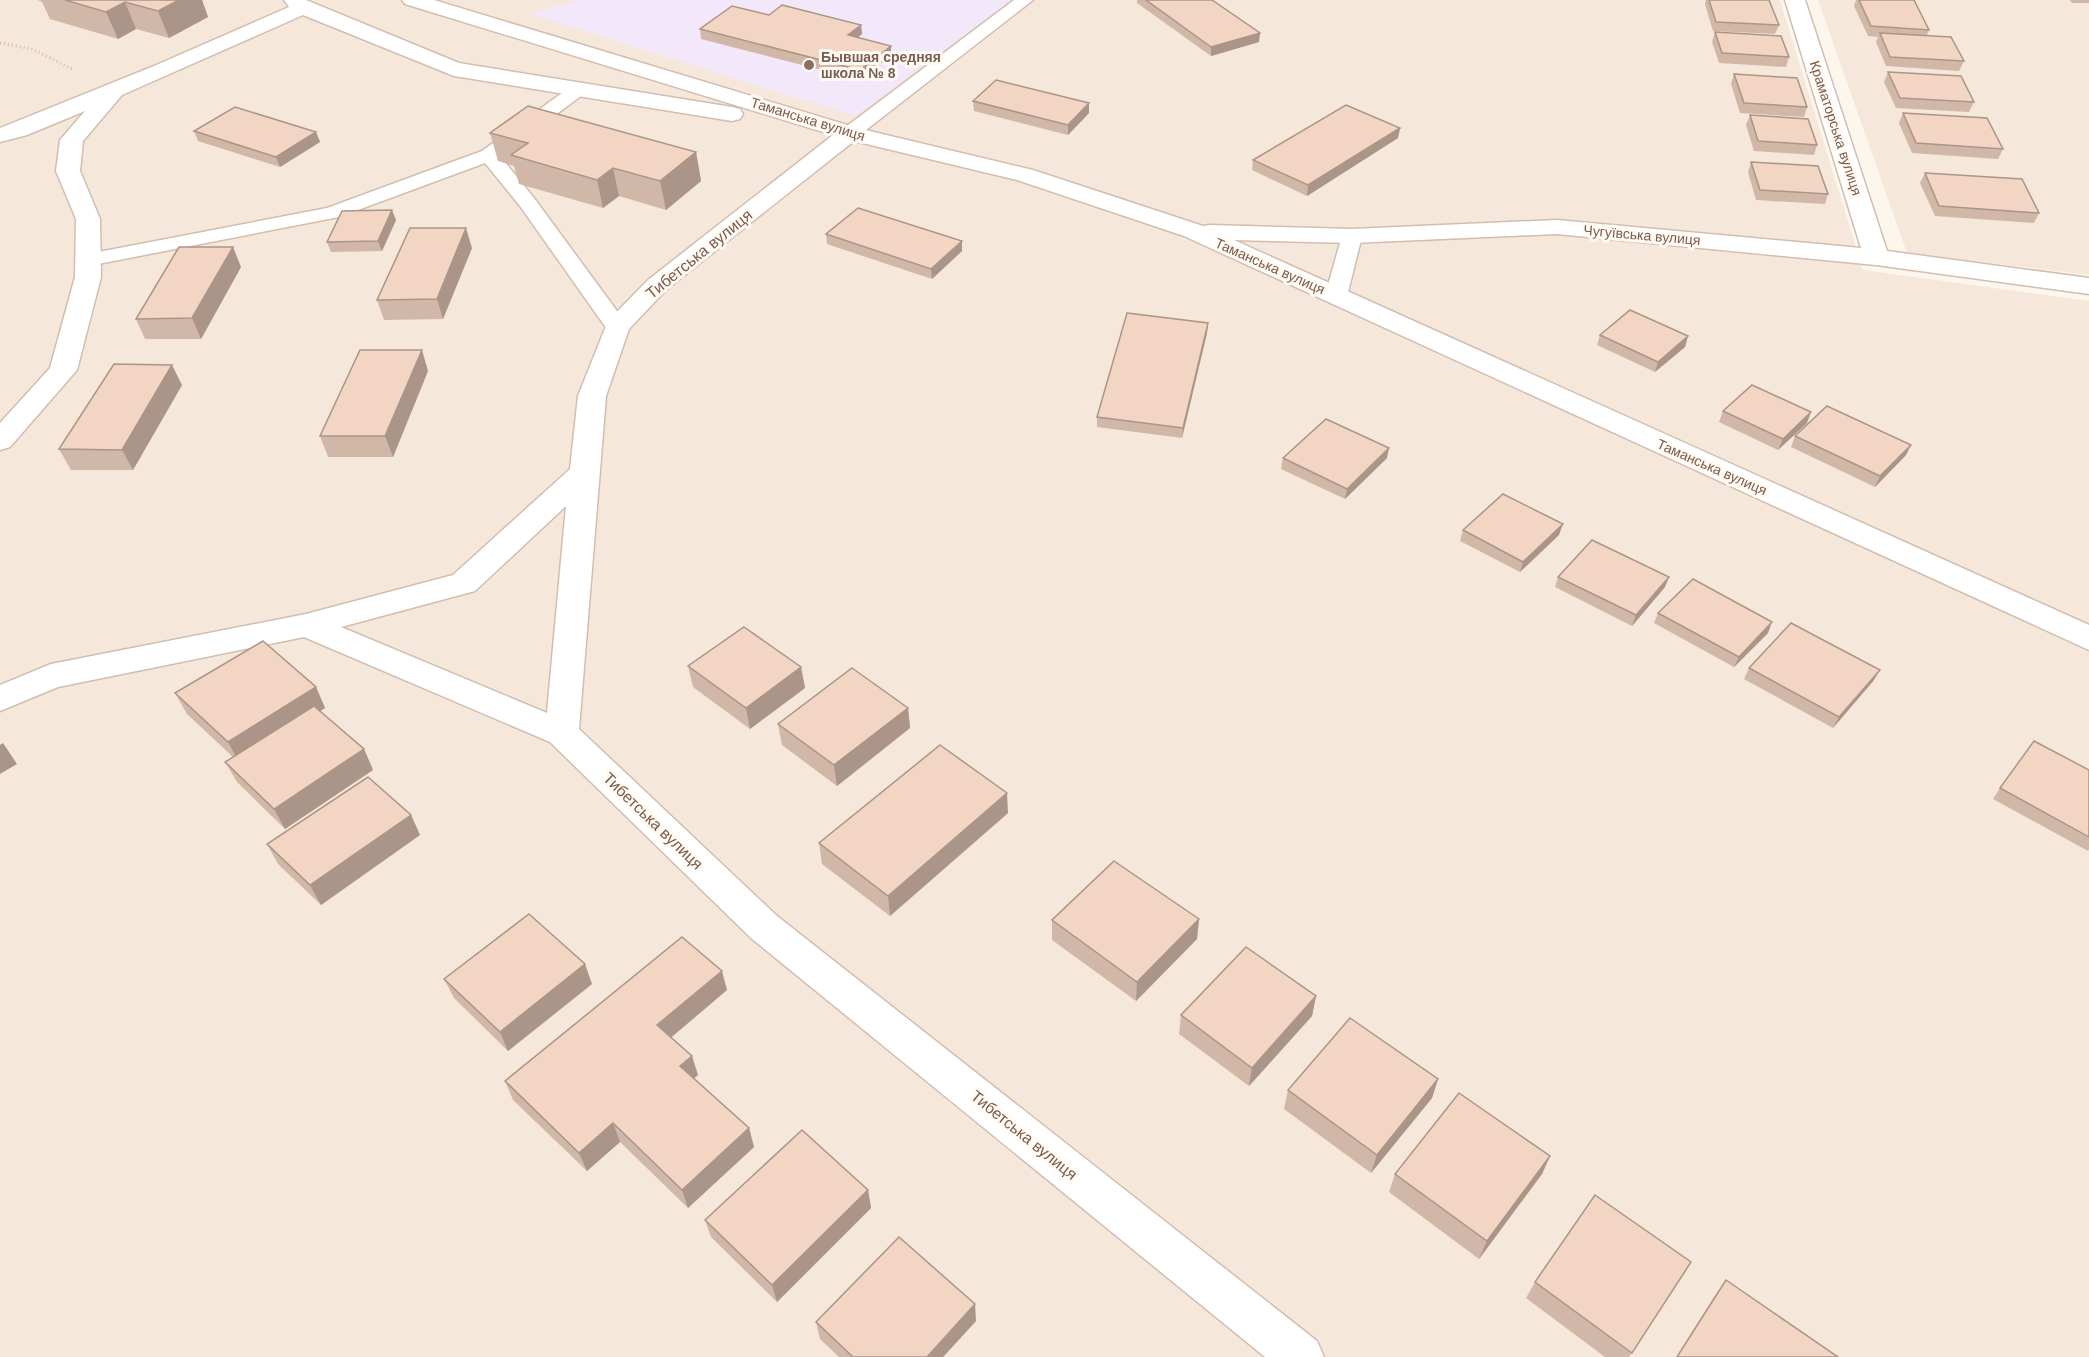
<svg xmlns="http://www.w3.org/2000/svg" width="2089" height="1357" viewBox="0 0 2089 1357" font-family="Helvetica,sans-serif">
<rect width="100%" height="100%" fill="#fdf6ec"/>
<!-- residential -->
<g fill="#f5e8da">
<path d="M0,0H1780L1863,270L2089,301V1357H0Z"/>
<path d="M1818,0H2089V275L1907,253Z"/>
</g>
<!-- education -->
<path fill="#f3e8fa" d="M579,0H1013L855,116L530,14Z"/>
<g fill="none" stroke-linecap="round" stroke-linejoin="round">
<defs>
<g id="lane">
<path d="M1014,0H1033L857,137H843L841,133L843,129Z"/>
<path d="M579,84L585,85L588,89L585,93L500,156L534,198L625,322L628,327L625,332L617,334L609,332L520,206L485,163L339,217L88,266L81,264L78,260L81,256L88,254L327,208L482,151L573,85Z"/>
<path d="M1352,230L1359,232L1362,236L1347,296L1344,301L1336,302L1328,301L1325,296L1342,236L1345,232Z"/>
</g>
<g id="street">
<path d="M284,0H306L459,63L732,107L740,109L743,114L740,119L732,121L454,76L303,15L122,95L83,141L80,171L100,219L101,277L77,370L10,447L0,450V423L50,368L75,277L76,219L56,171L60,140L85,111L27,135L0,142V128L154,66L289,7Z"/>
<path d="M402,0H434L857,128L1033,170L1203,226L1210,225L1352,229L1557,220L1861,248L1785,0H1805L1887,251L2089,278V294L1876,265L1557,234L1352,243L1234,240L2089,625V650L1184,236L1017,180L854,141L666,290L629,329L606,396L579,729L777,916L1317,1341L1324,1357H1265L751,938L550,742L304,637L58,687L0,711V685L51,664L306,614L453,575L570,469L578,396L608,321L648,280L833,135L405,4ZM566,506L547,713L341,627L475,591Z"/>
</g>
</defs>
<!-- lane casing -->
<use href="#lane" stroke="#d1beb0" stroke-width="3"/>
<!-- street casing -->
<use href="#street" stroke="#d1beb0" stroke-width="3"/>
<!-- path -->
<path stroke="#d9b8a5" stroke-width="3" stroke-dasharray="1 3" stroke-linecap="butt" d="M0,43L32,49L72,69"/>
<!-- lane -->
<use href="#lane" fill="#fff" fill-rule="evenodd"/>
<!-- street -->
<use href="#street" fill="#fff" fill-rule="evenodd"/>
</g>
<!-- wall -->
<g fill="#d1b7a8">
<path d="M38,0H202L208,17L169,38L136,29L118,39L50,19L42,2Z"/>
<path d="M1137,0H1212L1259,42L1211,56L1137,3Z"/>
<path d="M1706,0H1769L1779,25L1775,34L1713,31L1705,4Z"/>
<path d="M1856,0H1914L1929,30L1927,35L1964,61L1959,71L1886,66L1876,42L1878,37L1868,36L1854,6Z"/>
<path d="M2070,0H2089V3H2072Z"/>
<path d="M769,15L861,25L862,34L858,37L891,46V55L861,80L701,39L700,29Z"/>
<path d="M1715,32L1789,57L1786,67L1719,63L1712,42Z"/>
<path d="M1888,72L1974,102L1969,112L1896,108L1884,82Z"/>
<path d="M1734,74L1807,107L1804,117L1740,113L1731,84Z"/>
<path d="M973,101L1089,103V113L1068,135L974,111Z"/>
<path d="M1903,113L2003,149L1998,159L1912,153L1899,123Z"/>
<path d="M1750,115L1817,145L1814,155L1754,151L1746,125Z"/>
<path d="M1400,128L1398,138L1307,196L1252,170L1253,160Z"/>
<path d="M194,131L316,132L320,142L280,167L198,141Z"/>
<path d="M490,133L696,152L701,181L666,210L619,196L603,208L519,184L514,166L498,161Z"/>
<path d="M1751,162L1828,194L1825,204L1756,200L1748,172Z"/>
<path d="M1925,173L2039,213L2034,223L1935,216L1920,183Z"/>
<path d="M396,220L382,251L331,252L327,242Z"/>
<path d="M826,234L962,251L932,279L827,244Z"/>
<path d="M472,248L443,319L384,320L377,300Z"/>
<path d="M241,267L201,339H145L136,319Z"/>
<path d="M1208,323L1207,333L1182,438L1097,427V417Z"/>
<path d="M1600,335L1688,336L1685,347L1655,372L1597,345Z"/>
<path d="M428,371L393,457H328L320,436Z"/>
<path d="M182,385L133,470H71L59,449Z"/>
<path d="M1723,411L1807,423L1778,450L1719,422Z"/>
<path d="M1795,436L1911,445L1906,455L1875,487L1791,447Z"/>
<path d="M1283,458H1387L1345,499L1281,469Z"/>
<path d="M1463,530L1559,535L1520,572L1460,541Z"/>
<path d="M1558,577L1665,587L1632,626L1555,587Z"/>
<path d="M1658,613L1768,633L1734,667L1654,623Z"/>
<path d="M688,666L801,667L805,688L750,729L693,687Z"/>
<path d="M1749,668L1874,680L1833,728L1744,679Z"/>
<path d="M316,687L325,708L320,711L364,749L373,770L285,829L237,782L225,762L233,757L187,714L175,693Z"/>
<path d="M908,708L910,728L837,786L782,745L778,724Z"/>
<path d="M2089,770V849L2088,851L1993,799L2000,788Z"/>
<path d="M1008,813L890,916L822,864L819,843Z"/>
<path d="M411,815L420,835L321,905L278,864L267,844Z"/>
<path d="M1199,919L1197,939L1136,1001L1052,940V920Z"/>
<path d="M444,979L592,984L508,1051L454,998Z"/>
<path d="M727,990L671,1038L698,1075L694,1078L749,1128L754,1147L688,1208L620,1142L587,1171L513,1100L505,1081Z"/>
<path d="M1316,996L1312,1016L1249,1086L1179,1034L1181,1015Z"/>
<path d="M1438,1079L1432,1098L1371,1173L1284,1109L1288,1090Z"/>
<path d="M1550,1156L1542,1174L1479,1259L1389,1192L1395,1174Z"/>
<path d="M868,1190L871,1208L777,1302L711,1237L705,1220Z"/>
<path d="M1691,1262L1629,1357H1605L1526,1298L1535,1282Z"/>
<path d="M1726,1280L1838,1357H1676L1714,1297Z"/>
<path d="M976,1321L943,1357H839L820,1339L816,1322Z"/>
</g>
<!-- shaded-wall -->
<g fill="#aa9588">
<path d="M179,0H202L208,17L169,38L158,11Z"/>
<path d="M125,2L136,29L118,39L106,12Z"/>
<path d="M861,25L862,34L849,45L848,35Z"/>
<path d="M1260,33L1259,42L1211,56V47Z"/>
<path d="M891,46V55L861,80L860,70Z"/>
<path d="M1089,103V113L1068,135V125Z"/>
<path d="M1400,128L1398,138L1307,196L1308,185Z"/>
<path d="M316,132L320,142L280,167L276,157Z"/>
<path d="M696,152L701,181L666,210L660,181Z"/>
<path d="M613,168L619,196L603,208L597,180Z"/>
<path d="M392,210L396,220L382,251L378,241Z"/>
<path d="M466,228L472,248L443,319L437,299Z"/>
<path d="M962,241V251L932,279L931,269Z"/>
<path d="M233,247L241,267L201,339L192,318Z"/>
<path d="M1208,323L1207,333L1182,438L1183,428Z"/>
<path d="M1688,336L1685,347L1655,372L1658,362Z"/>
<path d="M422,350L428,371L393,457L385,436Z"/>
<path d="M172,365L182,385L133,470L122,450Z"/>
<path d="M1811,412L1807,423L1778,450L1783,439Z"/>
<path d="M1911,445L1906,455L1875,487L1880,476Z"/>
<path d="M1389,448L1387,458L1345,499L1347,489Z"/>
<path d="M1563,524L1559,535L1520,572L1523,562Z"/>
<path d="M1669,577L1665,587L1632,626L1636,615Z"/>
<path d="M1772,622L1768,633L1734,667L1739,657Z"/>
<path d="M801,667L805,688L750,729L746,708Z"/>
<path d="M1880,670L1874,680L1833,728L1839,717Z"/>
<path d="M316,687L325,708L239,762L228,742Z"/>
<path d="M908,708L910,728L837,786L834,765Z"/>
<path d="M3,743L17,764L0,774V745Z"/>
<path d="M364,749L373,770L285,829L274,809Z"/>
<path d="M1007,793L1008,813L890,916L888,896Z"/>
<path d="M411,815L420,835L321,905L310,885Z"/>
<path d="M1199,919L1197,939L1136,1001L1137,982Z"/>
<path d="M585,964L592,984L508,1051L500,1032Z"/>
<path d="M722,971L727,990L663,1044L657,1025Z"/>
<path d="M1316,996L1312,1016L1249,1086L1252,1068Z"/>
<path d="M692,1056L698,1075L686,1085L680,1066Z"/>
<path d="M1438,1079L1432,1098L1371,1173L1377,1155Z"/>
<path d="M613,1123L620,1142L587,1171L579,1153Z"/>
<path d="M749,1128L754,1147L688,1208L682,1190Z"/>
<path d="M1550,1156L1542,1174L1479,1259L1487,1241Z"/>
<path d="M868,1190L871,1208L777,1302L772,1285Z"/>
<path d="M975,1304L976,1321L943,1357H927Z"/>
</g>
<!-- building -->
<g fill="#f3d5c3" stroke="#aa9588" stroke-width="1.5">
<path d="M65,0H179L158,11L125,2L106,12Z"/>
<path d="M1146,0H1212L1260,33L1211,47Z"/>
<path d="M1709,0H1769L1779,25L1716,22Z"/>
<path d="M1859,0H1914L1929,30L1871,26Z"/>
<path d="M782,5L861,25L848,35L891,46L860,70L700,29L732,6L769,15Z"/>
<path d="M1715,32L1781,36L1789,57L1722,53Z"/>
<path d="M1880,33L1951,37L1964,61L1890,57Z"/>
<path d="M1888,72L1961,76L1974,102L1900,98Z"/>
<path d="M1734,74L1797,78L1807,107L1744,103Z"/>
<path d="M996,80L1089,103L1068,125L973,101Z"/>
<path d="M1346,105L1400,128L1308,185L1253,160Z"/>
<path d="M528,106L696,152L660,181L613,168L597,180L511,155L528,143L490,133Z"/>
<path d="M235,107L316,132L276,157L194,131Z"/>
<path d="M1903,113L1987,118L2003,149L1916,143Z"/>
<path d="M1750,115L1808,119L1817,145L1758,141Z"/>
<path d="M1751,162L1818,166L1828,194L1760,190Z"/>
<path d="M1925,173L2022,179L2039,213L1939,206Z"/>
<path d="M858,208L962,241L931,269L826,234Z"/>
<path d="M392,210L378,241L327,242L342,211Z"/>
<path d="M410,228H466L437,299L377,300Z"/>
<path d="M179,247H233L192,318L136,319Z"/>
<path d="M1630,310L1688,336L1658,362L1600,335Z"/>
<path d="M1127,313L1208,323L1183,428L1097,417Z"/>
<path d="M360,350H422L385,436H320Z"/>
<path d="M114,364L172,365L122,450L59,449Z"/>
<path d="M1752,385L1811,412L1783,439L1723,411Z"/>
<path d="M1827,406L1911,445L1880,476L1795,436Z"/>
<path d="M1326,419L1389,448L1347,489L1283,458Z"/>
<path d="M1503,494L1563,524L1523,562L1463,530Z"/>
<path d="M1592,540L1669,577L1636,615L1558,577Z"/>
<path d="M1693,579L1772,622L1739,657L1658,613Z"/>
<path d="M1791,623L1880,670L1839,717L1749,668Z"/>
<path d="M744,627L801,667L746,708L688,666Z"/>
<path d="M263,641L316,687L228,742L175,693Z"/>
<path d="M852,668L908,708L834,765L778,724Z"/>
<path d="M314,706L364,749L274,809L225,762Z"/>
<path d="M2034,741L2089,770V837L2000,788Z"/>
<path d="M940,745L1007,793L888,896L819,843Z"/>
<path d="M368,777L411,815L310,885L267,844Z"/>
<path d="M1114,861L1199,919L1137,982L1052,920Z"/>
<path d="M529,914L585,964L500,1032L444,979Z"/>
<path d="M682,937L722,971L657,1025L692,1056L680,1066L749,1128L682,1190L613,1123L579,1153L505,1081Z"/>
<path d="M1246,947L1316,996L1252,1068L1181,1015Z"/>
<path d="M1350,1018L1438,1079L1377,1155L1288,1090Z"/>
<path d="M1459,1093L1550,1156L1487,1241L1395,1174Z"/>
<path d="M802,1130L868,1190L772,1285L705,1220Z"/>
<path d="M1595,1195L1691,1262L1632,1353L1535,1282Z"/>
<path d="M899,1237L975,1304L927,1357H853L816,1322Z"/>
<path d="M1726,1280L1838,1357H1677Z"/>
</g>
<!-- markers -->
<circle fill="#8d6e63" stroke="#fffaf3" stroke-width="2" cx="809" cy="65" r="6"/>
<g text-anchor="middle" dominant-baseline="central" stroke-width="6" stroke-linejoin="round" paint-order="stroke">
<!-- far-education labels -->
<g font-size="14" font-weight="bold" fill="#785e54" stroke="#fffaf3" text-anchor="start">
<text x="821" y="57">Бывшая средняя<tspan x="821" dy="16">школа № 8</tspan></text>
</g>
<!-- far-street labels -->
<g font-size="14" fill="#7a5c4d" stroke="#fffaf3">
<text transform="translate(808 119) rotate(17)">Таманська вулиця</text>
<text transform="translate(1836 128) rotate(72)">Краматорська вулиця</text>
<text transform="translate(1642 235) rotate(5)">Чугуївська вулиця</text>
<text transform="translate(1270 266) rotate(24)">Таманська вулиця</text>
<text transform="translate(1712 467) rotate(24)">Таманська вулиця</text>
</g>
<!-- street labels -->
<g font-size="16" fill="#7a5c4d" stroke="#fffaf3">
<text transform="translate(699 254) rotate(-39)">Тибетська вулиця</text>
<text transform="translate(653 821) rotate(44)">Тибетська вулиця</text>
<text transform="translate(1024 1135) rotate(39)">Тибетська вулиця</text>
</g>
</g>
</svg>
